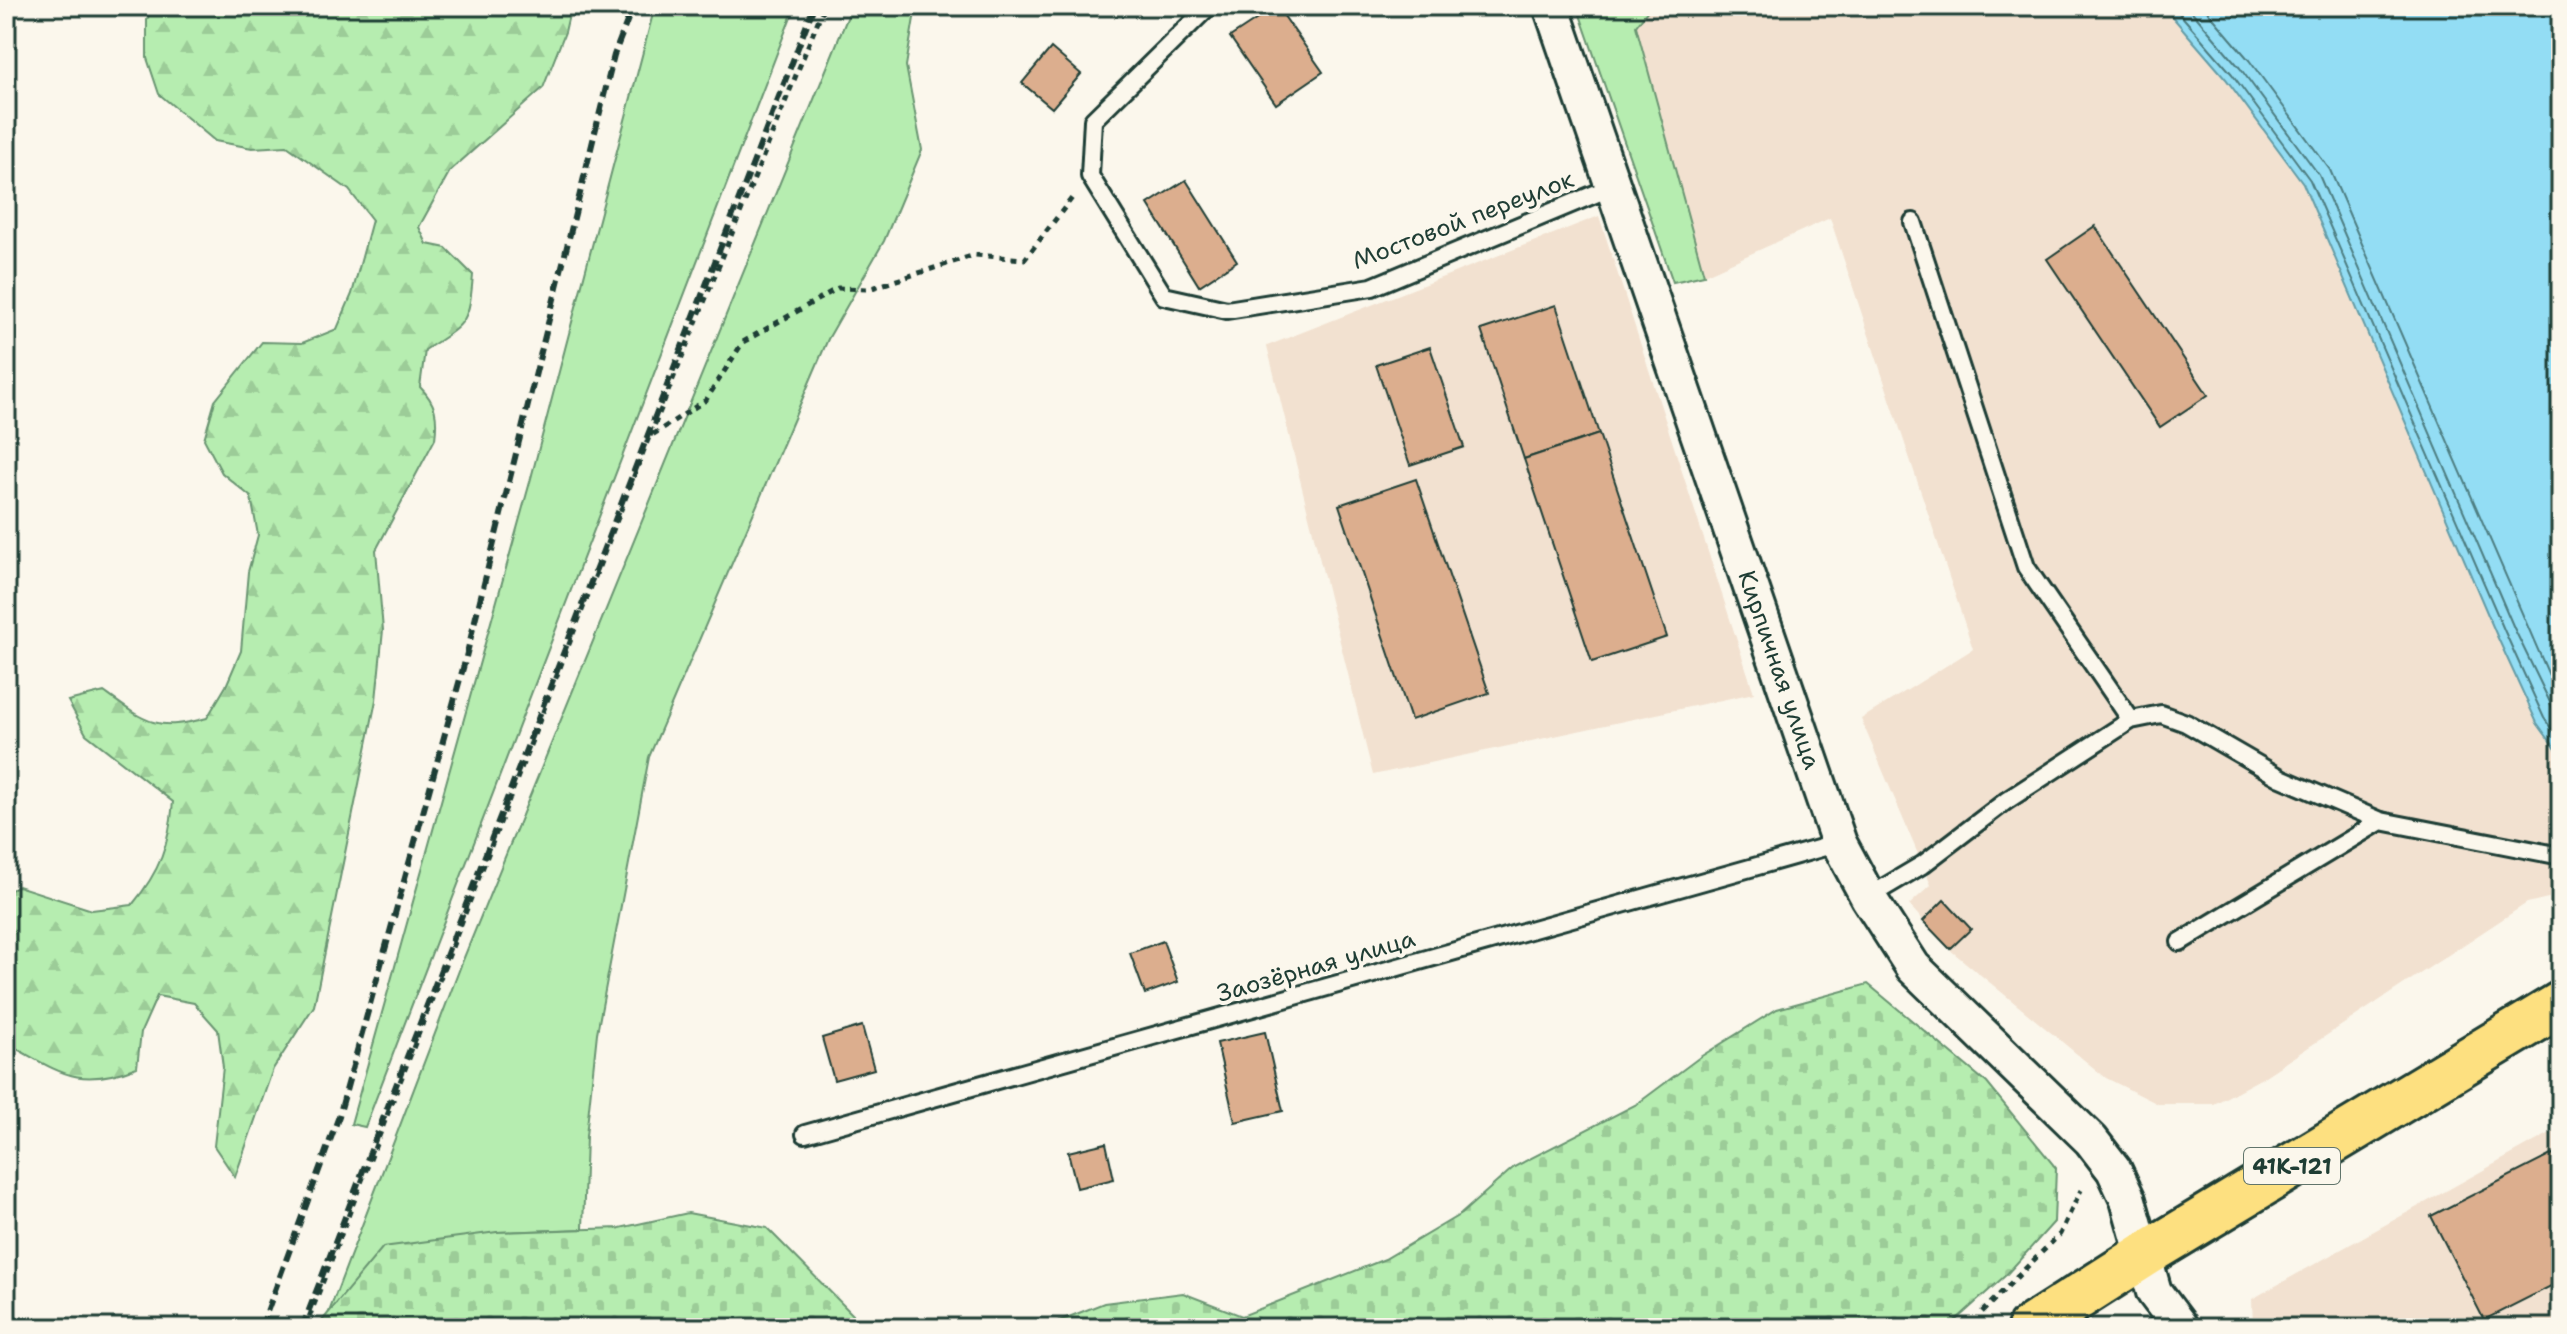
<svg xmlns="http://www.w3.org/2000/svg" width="2567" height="1334" viewBox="0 0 2567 1334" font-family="'Shantell Sans',sans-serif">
<defs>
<pattern id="forest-firs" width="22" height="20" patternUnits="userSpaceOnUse" patternTransform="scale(2)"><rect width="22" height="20" fill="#b6edb0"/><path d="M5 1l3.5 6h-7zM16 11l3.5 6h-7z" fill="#9ccc98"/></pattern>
<pattern id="cemetery-stones" width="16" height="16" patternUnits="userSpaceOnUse" patternTransform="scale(2)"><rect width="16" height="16" fill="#b6edb0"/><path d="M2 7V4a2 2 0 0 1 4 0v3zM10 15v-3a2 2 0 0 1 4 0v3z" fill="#9ccc98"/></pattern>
</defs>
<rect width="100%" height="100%" fill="#fbf7ec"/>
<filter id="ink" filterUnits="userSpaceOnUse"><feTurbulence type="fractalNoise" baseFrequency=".0125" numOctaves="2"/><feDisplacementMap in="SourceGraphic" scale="16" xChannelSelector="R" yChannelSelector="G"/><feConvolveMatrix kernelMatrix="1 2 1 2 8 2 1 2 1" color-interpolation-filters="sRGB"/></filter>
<g filter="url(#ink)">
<!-- built -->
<g fill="#f2e1d0">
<path d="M1652,6H2163L2226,79L2303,183L2497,636L2537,723L2561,756V895L2527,903L2262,1078L2214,1104H2158L2106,1078L1949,949L1909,905L1931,885L1861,719L1973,649L1830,218L1704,275L1636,26Z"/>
<path d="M1599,216L1754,693L1373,775L1267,346Z"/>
<path d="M2561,1127V1328H2253L2252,1299Z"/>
</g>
<!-- grass -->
<g fill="#b6edb0" stroke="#6a9572" stroke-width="2">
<path d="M655,6H795L365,1127L351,1124L530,482Z"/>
<path d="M852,6H916L906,66L922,150L884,241L828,339L649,757L597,1033L586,1136L583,1229L497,1232L329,1312L463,960Z"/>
<path d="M1577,6H1651L1636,26L1704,275L1673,282Z"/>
</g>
<!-- forest -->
<path fill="url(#forest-firs)" stroke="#6a9572" stroke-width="2" d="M152,6H571L565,32L543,88L450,171L419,227L427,244L446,248L473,275C469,325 466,323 425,350L420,387C436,403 438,416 435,439L376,550L383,630L376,700L314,1006L273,1069L235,1177L214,1146L223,1067L218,1030L194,1003L157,996L141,1032L137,1067C76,1091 59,1071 6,1043V893L18,886L92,910L132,905C160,871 169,846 173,802L86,734L68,701L104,692C145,722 156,732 207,718L226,686L241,651L248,572L258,535L251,497L222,473L204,439L215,401L262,342L302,343L337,329L352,294L372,220L349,190L287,146L252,148L215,141L159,94L147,58V20Z"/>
<!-- cemetery -->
<g fill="url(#cemetery-stones)" stroke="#6a9572" stroke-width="2">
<path d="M1868,984L1987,1083L2056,1168L2054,1222L2006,1275L1947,1328H1041L1104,1303L1183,1293L1242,1316L1385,1259L1461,1214L1514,1167L1637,1104L1700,1057L1777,1009Z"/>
<path d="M688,1213L767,1228L866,1328H316L383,1247L497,1232L620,1228Z"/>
</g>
<!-- water -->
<path fill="#93ddf4" stroke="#659da7" stroke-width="2" d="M2163,6H2561V756L2537,723L2497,636L2303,183L2226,79Z"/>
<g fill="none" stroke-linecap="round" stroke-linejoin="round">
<!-- shore -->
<g stroke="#4d7d81" stroke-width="2">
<path d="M2173,6L2232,74L2310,180L2505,632L2544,718L2561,743"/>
<path d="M2187,6L2240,68L2319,175L2514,628L2561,725"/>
<path d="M2203,6L2249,60L2330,170L2561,703"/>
</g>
</g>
<!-- building -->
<g fill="#dcae8e" stroke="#1f3d34" stroke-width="2">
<path d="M1277,6L1323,72L1276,104L1230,37Z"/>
<path d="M1051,48L1081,74L1052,108L1022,83Z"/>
<path d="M1186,180L1237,261L1199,286L1148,204Z"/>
<path d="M2095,226L2208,395L2160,427L2047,259Z"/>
<path d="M1556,305L1599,434L1524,459L1481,330Z"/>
<path d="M1430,347L1464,447L1410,465L1376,365Z"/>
<path d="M1599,434L1667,637L1592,662L1524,459Z"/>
<path d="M1416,479L1489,693L1411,720L1339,505Z"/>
<path d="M1944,900L1971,929L1950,949L1923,921Z"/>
<path d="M1163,941L1178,982L1145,994L1130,953Z"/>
<path d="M862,1026L874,1069L834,1080L822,1038Z"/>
<path d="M1265,1032L1283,1111L1235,1122L1217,1043Z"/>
<path d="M1106,1143L1114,1179L1077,1188L1068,1152Z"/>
<path d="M2561,1150V1281L2484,1320L2431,1216Z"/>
</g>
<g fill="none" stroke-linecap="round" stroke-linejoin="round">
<defs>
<g id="lane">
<path d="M1209,6L1093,120L1090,176L1164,296L1227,310L1372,287L1614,186"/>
<path d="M1913,222L2026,567L2131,720"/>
<path d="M1868,897L1922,865L2006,801L2131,720L2161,714L2186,723L2281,778L2381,821L2561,856"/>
<path d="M2180,942L2381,821"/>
<path d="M805,1134L1839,843"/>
</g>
<g id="street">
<path id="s1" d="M1551,6L1839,843L1868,897L1913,967L2091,1140L2114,1170L2128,1200L2154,1292L2181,1328"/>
</g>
<path id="primary" d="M2030,1328L2146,1254L2561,1004"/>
</defs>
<!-- lane casing -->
<use href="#lane" stroke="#1f3d34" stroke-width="22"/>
<!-- street casing -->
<use href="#street" stroke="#1f3d34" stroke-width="40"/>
<!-- primary casing -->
<use href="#primary" stroke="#1f3d34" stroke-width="50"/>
<!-- path -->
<g stroke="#1f3d34" stroke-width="5" stroke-dasharray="6 6" stroke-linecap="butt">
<path d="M650,436L824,6"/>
<path d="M6,598L14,601"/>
<path d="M1982,1312L2060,1234L2081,1190"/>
<path d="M305,1328L649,437L706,400L743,342L838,288L869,289L975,255L1025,259L1072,198"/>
</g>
<!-- lane -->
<use href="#lane" stroke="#fbf7ec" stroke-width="16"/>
<!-- street -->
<use href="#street" stroke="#fbf7ec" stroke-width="34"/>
<!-- primary -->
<use href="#primary" stroke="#fde080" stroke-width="44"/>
<!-- rail -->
<g stroke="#1f3d34" stroke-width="6" stroke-dasharray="12 6" stroke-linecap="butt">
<path d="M261,1328L339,1116L465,661L614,55L633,6"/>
<path d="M302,1328L814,6"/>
</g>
</g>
</g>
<g text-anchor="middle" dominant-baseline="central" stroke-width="8" stroke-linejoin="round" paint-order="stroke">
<!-- shield labels -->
<rect fill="#fbf7ec" stroke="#61756b" stroke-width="2" x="2244" y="1148" width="96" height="36" rx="6"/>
<g font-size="22" font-weight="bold" fill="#1f3d34">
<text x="2292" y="1166">41К-121</text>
</g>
<!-- street labels -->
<g font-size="24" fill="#1f3d34" stroke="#fbf7ec">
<text transform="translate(1463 220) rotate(-21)">Мостовой переулок</text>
<text stroke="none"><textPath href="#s1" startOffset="702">Кирпичная улица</textPath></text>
<text transform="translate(1316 966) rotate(-16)">Заозёрная улица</text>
</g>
</g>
<!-- margin -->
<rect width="2567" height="1334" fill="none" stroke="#fbf7ec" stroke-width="32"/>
<rect x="16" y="16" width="2535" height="1302" fill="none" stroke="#1f3d34" stroke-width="3" filter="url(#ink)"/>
</svg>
